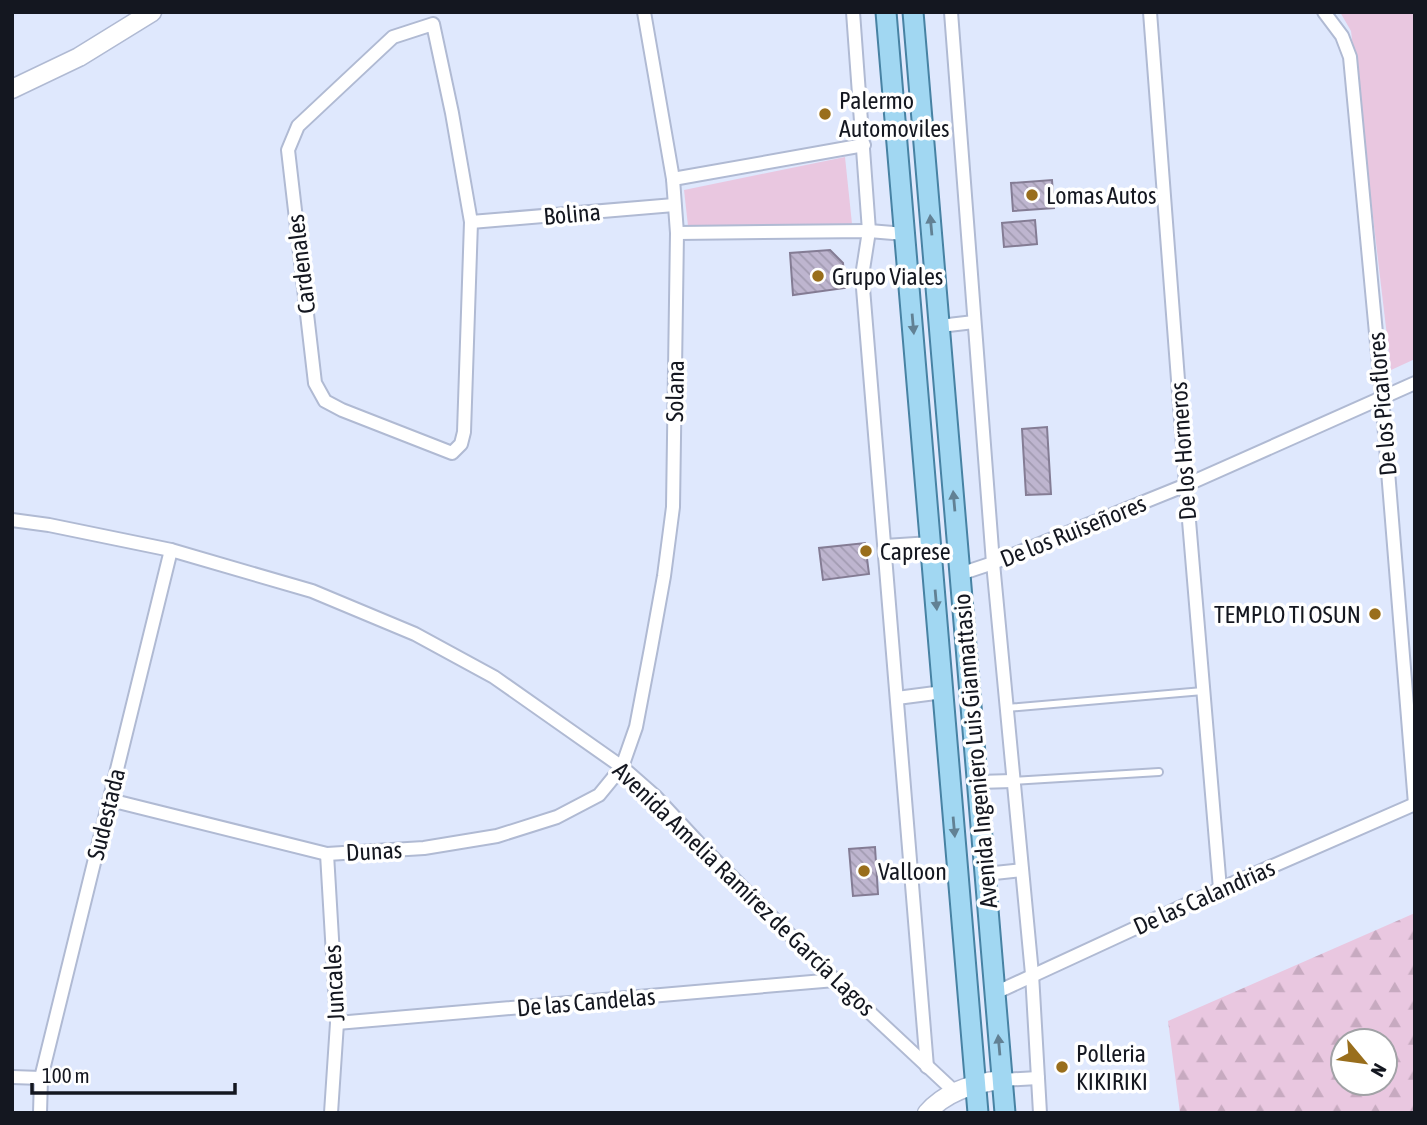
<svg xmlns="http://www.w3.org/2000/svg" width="1427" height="1125" viewBox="0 0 1427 1125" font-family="'Asap Condensed',sans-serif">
<defs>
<pattern id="forest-firs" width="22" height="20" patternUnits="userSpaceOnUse" patternTransform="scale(1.75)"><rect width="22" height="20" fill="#e9c7e0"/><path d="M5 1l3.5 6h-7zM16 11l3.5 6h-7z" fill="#c7aac0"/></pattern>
<pattern id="building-back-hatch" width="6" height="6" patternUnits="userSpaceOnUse" patternTransform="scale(1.75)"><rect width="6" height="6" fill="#beb5cf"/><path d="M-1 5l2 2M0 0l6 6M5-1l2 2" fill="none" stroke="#a29bb1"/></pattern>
</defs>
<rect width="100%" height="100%" fill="#dfe8fd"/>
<!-- grass -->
<g fill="#e9c7e0">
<path d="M1340,12H1415V359L1391,370L1351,31Z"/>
<path d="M845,157L852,224L688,226L684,190Z"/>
</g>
<!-- forest -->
<path fill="url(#forest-firs)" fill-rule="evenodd" d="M1415,913V1113H1180L1168,1021ZM1343,1041H1385V1083H1343Z"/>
<!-- building -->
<g fill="url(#building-back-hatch)" stroke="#847c94" stroke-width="2">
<path d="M1052,180L1054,208L1013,211L1011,183Z"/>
<path d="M1035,220L1037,244L1004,247L1002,223Z"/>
<path d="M830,250L843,263L845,288L793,295L790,253Z"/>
<path d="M1047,427L1051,494L1026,495L1022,429Z"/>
<path d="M865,543L869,574L823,580L819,548Z"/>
<path d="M875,847L878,894L853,896L849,849Z"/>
</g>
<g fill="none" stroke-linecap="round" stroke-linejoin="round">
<defs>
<g id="lane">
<path d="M1007,708L1203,691"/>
<path d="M1013,781L1159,772"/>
</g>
<g id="street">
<path d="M853,12L869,231L862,276L927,1067"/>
<path d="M951,12L993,563L1032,974L1040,1113"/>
<path d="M1150,12L1186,485L1220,889"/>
<path d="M1324,12L1342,36L1350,57L1382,397L1415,804"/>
<path d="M433,24L452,113L471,222L464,432L461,444L452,453L342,410L325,401L315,383L288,150L298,126L393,37Z"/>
<path d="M673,179L864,145"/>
<path d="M471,222L674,205"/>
<path d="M677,233L869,231L905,234"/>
<path d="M940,326L974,322"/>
<path d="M12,520L49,525L171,550L312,591L415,634L494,677L622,767L655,796L706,851L835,980L955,1092"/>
<path d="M885,546L931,543"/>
<path d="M960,574L993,563L1186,485L1415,383"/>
<path d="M897,698L943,692"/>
<path d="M977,782L1013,781"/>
<path d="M110,800L327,854L424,848L497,836L557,817L599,795L622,767L636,727L651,648L664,576L673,507L677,233L673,179L644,12"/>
<path d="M327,854L337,1023L331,1113"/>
<path d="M985,874L1022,870"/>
<path d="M995,993L1220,889L1415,804"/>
<path d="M337,1023L835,980"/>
<path d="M12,1077L41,1078"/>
<path d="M1002,1080L1038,1078"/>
<path d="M40,1113L41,1078L171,550"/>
</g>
<g id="secondary">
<path d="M12,89L79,57L152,12"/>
<path d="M927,1113C946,1091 974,1083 1002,1080"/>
</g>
<g id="primary">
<path d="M886,12L978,1113"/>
<path d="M913,12L1005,1113"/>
</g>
</defs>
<!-- lane casing -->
<use href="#lane" stroke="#b0bad3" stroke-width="10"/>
<!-- street casing -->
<use href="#street" stroke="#b0bad3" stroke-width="16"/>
<!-- secondary casing -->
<use href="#secondary" stroke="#b0bad3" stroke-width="21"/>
<!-- primary casing -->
<use href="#primary" stroke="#4782a3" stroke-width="23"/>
<!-- lane -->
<use href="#lane" stroke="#fff" stroke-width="6"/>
<!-- street -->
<use href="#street" stroke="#fff" stroke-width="12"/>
<!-- secondary -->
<use href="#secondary" stroke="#fff" stroke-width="18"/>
<!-- primary -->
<use href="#primary" stroke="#a1d7f2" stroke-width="19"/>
</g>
<!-- one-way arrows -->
<defs><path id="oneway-solid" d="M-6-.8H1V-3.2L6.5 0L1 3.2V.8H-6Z" transform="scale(1.75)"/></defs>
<g fill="#628194">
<use href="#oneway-solid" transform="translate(931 225) rotate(-95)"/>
<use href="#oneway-solid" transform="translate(913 324) rotate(85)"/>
<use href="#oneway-solid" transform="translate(954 501) rotate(-95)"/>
<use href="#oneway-solid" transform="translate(936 600) rotate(85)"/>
<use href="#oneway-solid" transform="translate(954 827) rotate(85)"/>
<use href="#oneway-solid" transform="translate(999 1045) rotate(-95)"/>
</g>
<!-- markers -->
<g fill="#996e1c" stroke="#fff" stroke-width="2.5">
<circle cx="825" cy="114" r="7"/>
<circle cx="1032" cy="195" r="7"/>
<circle cx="818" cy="276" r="7"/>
<circle cx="866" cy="551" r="7"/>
<circle cx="1375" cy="614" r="7"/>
<circle cx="864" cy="871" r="7"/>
<circle cx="1062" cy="1067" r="7"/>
</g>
<g text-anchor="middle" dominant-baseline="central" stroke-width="7" stroke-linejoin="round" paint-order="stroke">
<!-- poi labels -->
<g font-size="24" fill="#141720" stroke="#fff" text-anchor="start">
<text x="839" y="100">Palermo<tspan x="839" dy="28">Automoviles</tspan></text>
<text x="1046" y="195">Lomas Autos</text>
<text x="832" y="276">Grupo Viales</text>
<text x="880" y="551">Caprese</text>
<text x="1361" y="614" text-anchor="end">TEMPLO TI OSUN</text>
<text x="878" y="871">Valloon</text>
<text x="1076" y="1053">Polleria<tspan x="1076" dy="28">KIKIRIKI</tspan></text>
</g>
<!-- street labels -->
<g font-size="24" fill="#141720" stroke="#fff">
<text transform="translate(572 214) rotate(-5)">Bolina</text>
<text transform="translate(301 264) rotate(-97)">Cardenales</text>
<text transform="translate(675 391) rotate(-89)">Solana</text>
<text transform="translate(1382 404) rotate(-95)">De los Picaflores</text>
<text transform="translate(1183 451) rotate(-94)">De los Horneros</text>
<text transform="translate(1073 531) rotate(-22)">De los Ruiseñores</text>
<text transform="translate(975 751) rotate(-95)">Avenida Ingeniero Luis Giannattasio</text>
<text transform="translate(106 814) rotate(-76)">Sudestada</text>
<text transform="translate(374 851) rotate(-3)">Dunas</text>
<text transform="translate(744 889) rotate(44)">Avenida Amelia Ramírez de García Lagos</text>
<text transform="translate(1204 897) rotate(-24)">De las Calandrias</text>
<text transform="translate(334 983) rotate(-93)">Juncales</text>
<text transform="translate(586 1002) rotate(-5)">De las Candelas</text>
</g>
</g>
<!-- border -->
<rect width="1427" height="1125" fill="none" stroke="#141720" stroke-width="28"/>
<!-- north arrow -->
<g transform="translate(1364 1062) rotate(119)"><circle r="33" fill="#ffffff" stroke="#a1a2a6" stroke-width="2"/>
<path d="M0-5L12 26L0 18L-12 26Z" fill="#996e1c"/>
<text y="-10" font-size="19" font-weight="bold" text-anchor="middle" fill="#141720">N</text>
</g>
<!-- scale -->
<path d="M32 1083v10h203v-10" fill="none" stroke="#141720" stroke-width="3.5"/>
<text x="42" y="1083" font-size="21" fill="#141720" stroke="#ffffff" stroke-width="5" paint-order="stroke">100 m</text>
</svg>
